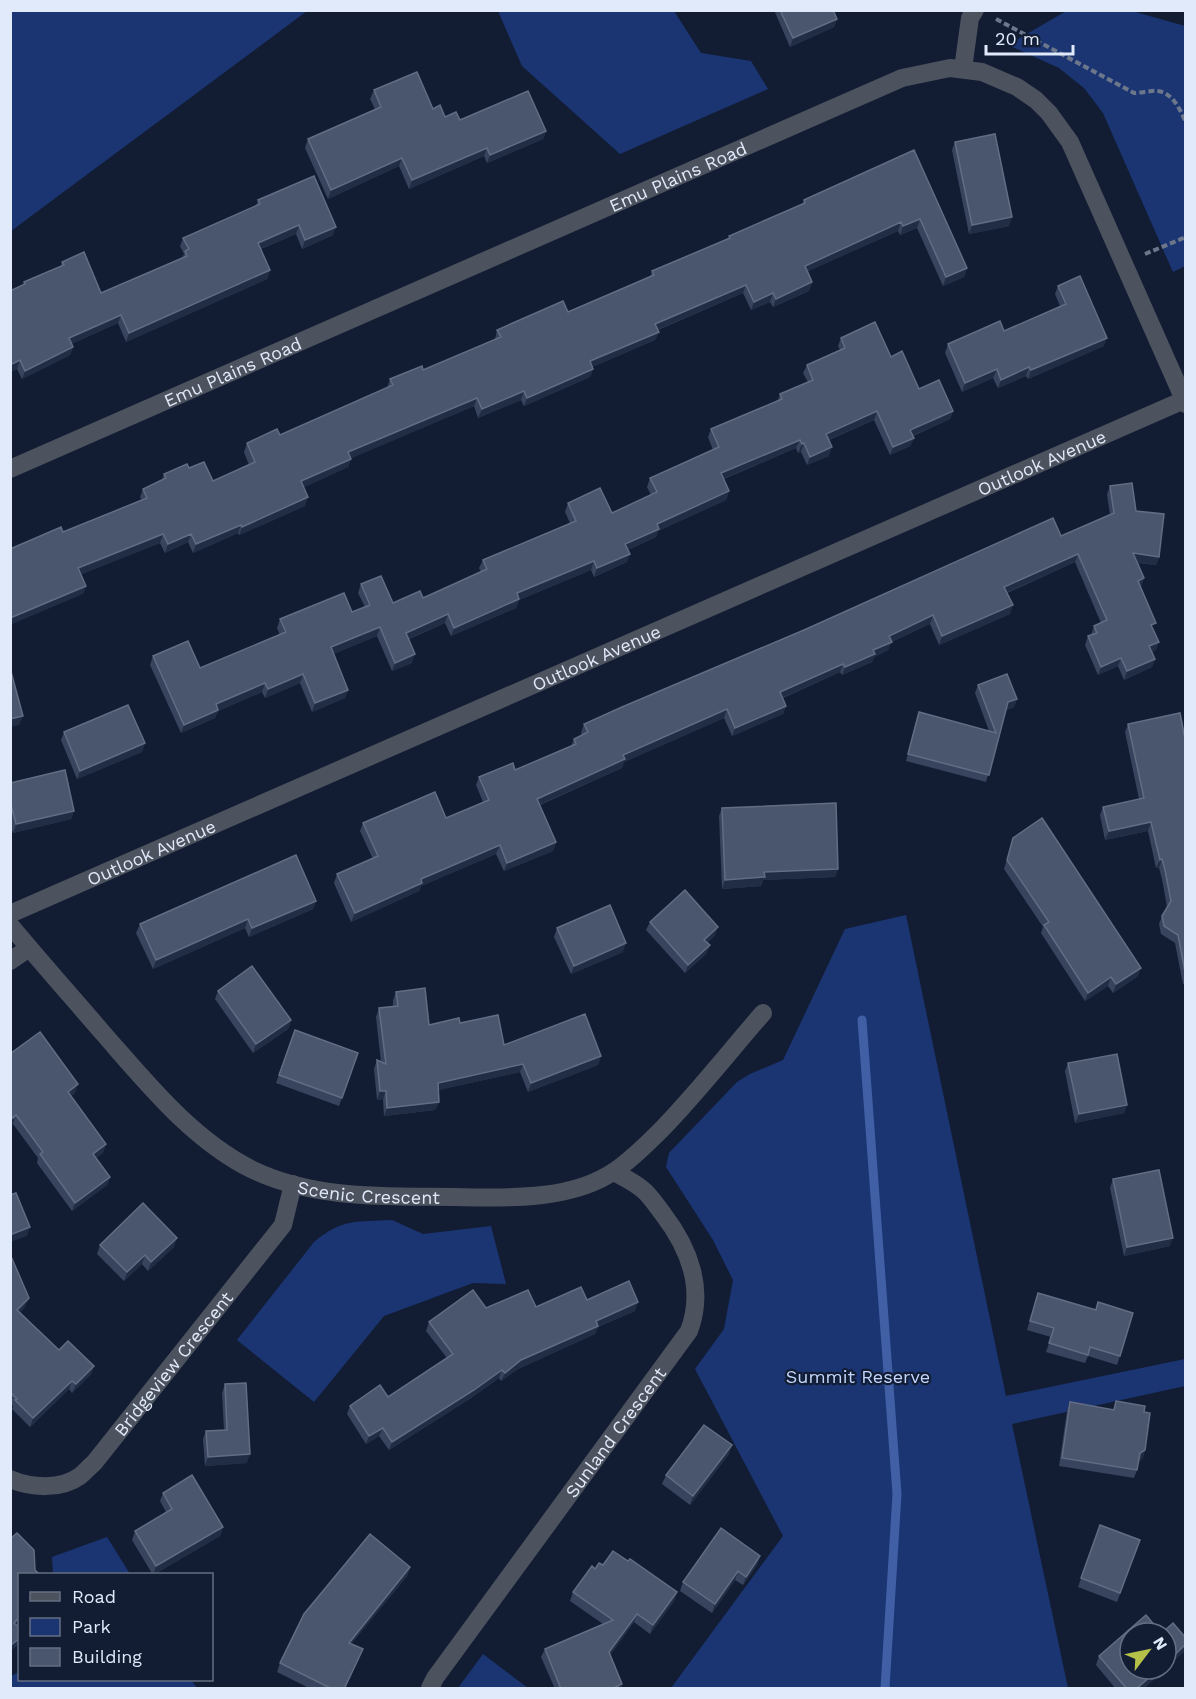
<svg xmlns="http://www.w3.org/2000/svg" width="1196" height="1699" viewBox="0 0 1196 1699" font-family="'Work Sans',sans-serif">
<rect width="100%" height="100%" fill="#121d34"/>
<!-- green -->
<g fill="#1b3573">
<path d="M11,10H307V11L11,231Z"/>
<path d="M1068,10L1132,11L1185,26V266L1173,272L1103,113L1084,88L1059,68L1008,45Z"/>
<path d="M498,11H674L701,53L751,61L768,89L620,154L522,66Z"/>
<path d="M906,915L1006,1396L1185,1359V1386L1012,1424L1068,1688H671L783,1536L695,1369L724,1329L733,1280L713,1240L666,1167L669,1153L737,1082L750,1074L783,1060L845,929Z"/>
<path d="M392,1220L423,1234L491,1226L506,1284L473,1283L384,1316L314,1402L237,1340L314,1242C343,1218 356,1222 392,1220Z"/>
<path d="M107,1537L130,1574H53L52,1557Z"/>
<path d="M483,1654L528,1688H458Z"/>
<path d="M19,1672L20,1680H191L197,1688H11V1676Z"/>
</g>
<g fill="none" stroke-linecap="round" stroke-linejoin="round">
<!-- stream -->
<path stroke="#405fa5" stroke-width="9" d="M862,1020L897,1494L885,1688"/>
<!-- path -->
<g stroke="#6c778b" stroke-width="4" stroke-dasharray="6 3" stroke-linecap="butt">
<path d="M996,19L1134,93C1140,93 1154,90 1158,91C1173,93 1181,111 1186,123"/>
<path d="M1145,254L1186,237"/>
</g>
<!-- minor -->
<g stroke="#4c525e" stroke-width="18">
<path d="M963,69L970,18L975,10"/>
<path id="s1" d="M10,914L1184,400"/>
<path id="s2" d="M10,925C40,961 71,996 102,1032C146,1082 192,1140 253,1170C316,1200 388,1196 456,1197C507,1198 572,1201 616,1170C632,1159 647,1144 661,1130C697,1093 729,1052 763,1013"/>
<path d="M10,961L29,948"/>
<path id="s3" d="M10,1479C31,1488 61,1490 80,1476C85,1472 89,1467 94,1463L283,1225L293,1184"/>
<path id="s4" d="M430,1688L435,1678L689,1331C705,1289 689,1248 663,1214C656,1205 650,1195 642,1189C634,1182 623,1177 614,1172"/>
</g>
<!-- tertiary -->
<path stroke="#4c525e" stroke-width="18" id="s5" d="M10,469L902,78L950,68L982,72L1017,87L1036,100L1049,113L1070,142L1186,404"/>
</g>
<!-- wall -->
<g fill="#38445d">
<path d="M774,10H833L837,19L834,27L790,47Z"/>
<path d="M374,90L433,109L445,117L460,120L546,131L543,139L487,163L484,156L409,189L399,166L328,199L305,148L308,139L375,109L370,99Z"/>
<path d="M955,142L1009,226L969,234L952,150Z"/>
<path d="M914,150L967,268L964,277L943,286L917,228L900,235L898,231L808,271L812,282L809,291L773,307L770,302L751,310L743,293L658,330L659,332L655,340L592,367L593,369L590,377L524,406L521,400L478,418L474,406L351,458L348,467L304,487L305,506L239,535L238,533L193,553L188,542L165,553L160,543L81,574L86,586L83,594L63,532L142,501L140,497L143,489L162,480L164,474L189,468L213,481L249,465L244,452L247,443L280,435L387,388L390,379L423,370L495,339L497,330L568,312L650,277L652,271L728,239L729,236L802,204L804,200Z"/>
<path d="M258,200L333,235L302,249L296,234L261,249L270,270L267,279L126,342L118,323L71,344L73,347L70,355L22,379L17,369L10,372V291L23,285L24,282L61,266L62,262L101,293L182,258L184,254L180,246L183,238L256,206Z"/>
<path d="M1058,286L1104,346L1028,379L1026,376L998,388L993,378L962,392L945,353L948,344L1004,331L1060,306L1055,294Z"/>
<path d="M841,338L891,357L919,389L953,411L950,419L913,436L914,438L910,446L890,455L874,420L829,440V456L807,465L801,452L798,453L796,448L724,479L729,491L726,500L658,531L656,537L628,550L627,562L594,577L591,570L519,600L516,608L451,636L445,623L409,639L412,663L392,671L377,636L333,654L348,690L345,698L312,712L300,683L265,698L262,692L218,711L215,718L181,733L150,665L153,656L200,668L280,635L277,628L280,619L352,612L365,607L358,593L361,584L393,603L423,598L481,572L479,568L483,560L570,523L565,512L568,503L612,513L651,495L647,487L650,478L713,450L708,437L711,429L778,400L780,394L808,382L803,373L807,365L840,350L838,346Z"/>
<path d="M1110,486L1136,511L1159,557L1156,565L1138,563L1144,578L1140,587L1153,630L1156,650L1152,652L1155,659L1152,667L1124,680L1118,666L1098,675L1085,645L1088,636L1091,635L1094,626L1101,623L1075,562L1007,593L1010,614L939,645L930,624L891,642L888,650L874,657L872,662L842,675L840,672L783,698L786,706L783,714L732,736L724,718L624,762L622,768L540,805L556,842L553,851L504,871L496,854L421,886L419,891L351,922L334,883L337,874L373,859L360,831L363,823L446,818L483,802L476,785L479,777L515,770L571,746L574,739L582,735L581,733L584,724L1061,536L1110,515L1107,494Z"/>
<path d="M978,685L1017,699L1014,707L1006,710L986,782L906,761L919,712L989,731L975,693Z"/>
<path d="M1128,724L1185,739V984H1183L1175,943L1161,934L1159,924L1162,916L1167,907L1162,879L1159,868H1156L1148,831L1105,840L1100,815L1103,807L1139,799L1125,732Z"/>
<path d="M64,732L145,743L142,752L77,779L61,740Z"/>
<path d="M10,783L74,811L71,819L13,833L10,824Z"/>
<path d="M722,808L838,869L835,877L763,880L761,886L722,889L719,816Z"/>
<path d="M1013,838L1138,976L1113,993L1108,986L1085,1001L1041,933L1043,927L1004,869Z"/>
<path d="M316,901L313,909L249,937L245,928L153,969L136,933L140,924Z"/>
<path d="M650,922L715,935L707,943L710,945L706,954L685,973L646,930Z"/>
<path d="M557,928L623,952L571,974L554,937Z"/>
<path d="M218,991L291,1020L288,1029L253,1053L215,999Z"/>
<path d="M396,992L429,1025L460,1023L504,1045L601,1056L598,1065L528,1092L520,1072L438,1090L439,1102L435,1110L384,1116L383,1099L377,1100L374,1069L377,1060L381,1062L376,1017L379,1008L393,1007V1000Z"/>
<path d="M295,1030L358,1053L339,1106L276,1083Z"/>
<path d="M10,1054L75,1093L71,1096L106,1144L103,1153L96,1158L110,1177L107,1185L72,1211L37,1163L38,1158L13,1124L10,1126Z"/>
<path d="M1068,1063L1127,1105L1124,1113L1075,1123L1065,1071Z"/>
<path d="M1113,1179L1170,1246L1124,1256L1110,1188Z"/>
<path d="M100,1245L174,1247L148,1271L142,1264L124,1281L97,1254Z"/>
<path d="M10,1254L25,1307L20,1312L59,1350L94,1366L91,1374L72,1393L69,1389L30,1427L12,1409L13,1406L10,1403Z"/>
<path d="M1038,1293L1095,1310L1098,1302L1120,1356L1117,1365L1088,1356L1085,1363L1046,1352L1051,1337L1027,1330Z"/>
<path d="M587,1300L635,1311L598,1327L595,1334L518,1369L501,1381L499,1378L471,1398L389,1450L379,1436L366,1444L347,1414L350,1406L388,1397L447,1358L426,1331L429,1322L486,1308L536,1307Z"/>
<path d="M225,1384L247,1463L205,1466L203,1439L206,1431L224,1430L222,1393Z"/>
<path d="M1116,1401L1144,1412L1145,1450L1142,1459L1139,1461L1137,1470L1134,1478L1059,1466L1067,1411L1070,1402L1113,1410Z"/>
<path d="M729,1454L690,1505L662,1484L666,1475Z"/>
<path d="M163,1493L223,1527L220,1536L153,1575L132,1540L135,1531L166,1512L160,1501Z"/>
<path d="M1100,1525L1140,1540L1117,1602L1078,1587Z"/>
<path d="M603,1565L677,1592L674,1601L650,1634L634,1622L610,1655L622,1684L621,1689H555L541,1657L545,1649L603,1624L570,1601L573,1592L595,1569Z"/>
<path d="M757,1565L743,1585L735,1580L712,1613L680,1591L683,1582Z"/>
<path d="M410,1567L407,1576L351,1644L359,1658L345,1689H311L277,1672L280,1663Z"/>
<path d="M1099,1656L1165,1669L1143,1689H1116L1096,1665Z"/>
</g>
<!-- shaded-wall -->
<g fill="#212d45">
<path d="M837,19L834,27L790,47L793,38Z"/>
<path d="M546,131L543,139L487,163L490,155Z"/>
<path d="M487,148L484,156L409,189L412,180Z"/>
<path d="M402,158L399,166L328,199L331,190Z"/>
<path d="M1012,217L1009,226L969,234L972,225Z"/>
<path d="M920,219L917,228L900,235L903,226Z"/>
<path d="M901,222L898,231L802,274L805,266Z"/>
<path d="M299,225L296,234L255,251L258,243Z"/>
<path d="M336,227L333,235L302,249L305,240Z"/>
<path d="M967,268L964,277L943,286L946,277Z"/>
<path d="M270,270L267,279L126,342L129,333Z"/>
<path d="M812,282L809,291L773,307L776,299Z"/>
<path d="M746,285L743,293L652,332L655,324Z"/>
<path d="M773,293L770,302L751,310L754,302Z"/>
<path d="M121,315L118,323L66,346L69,338Z"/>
<path d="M659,332L655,340L586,370L590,361Z"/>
<path d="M1107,338L1104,346L1028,379L1031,370Z"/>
<path d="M73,347L70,355L22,379L25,371Z"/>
<path d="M20,360L17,369L10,372V365Z"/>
<path d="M1029,367L1026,376L998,388L1001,380Z"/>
<path d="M593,369L590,377L524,406L527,398Z"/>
<path d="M997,369L993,378L962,392L965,383Z"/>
<path d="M524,391L521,400L478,418L482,409Z"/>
<path d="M477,398L474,406L345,461L348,452Z"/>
<path d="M877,411L874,420L823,442L826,434Z"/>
<path d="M953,411L950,419L907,438L910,430Z"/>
<path d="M914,438L910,446L890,455L893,447Z"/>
<path d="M800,440L796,448L718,481L721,473Z"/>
<path d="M804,443L801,452L798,453L802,444Z"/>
<path d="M832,447L829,456L807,465L810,457Z"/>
<path d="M351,459L348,467L298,490L301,481Z"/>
<path d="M729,491L726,500L658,531L656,537L622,553L625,544L657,524Z"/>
<path d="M308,497L305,506L239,535L242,527Z"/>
<path d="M241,525L238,533L193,553L196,544Z"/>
<path d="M163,534L160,543L75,577L78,568Z"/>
<path d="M191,534L188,542L165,553L168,544Z"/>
<path d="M1133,553L1159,557L1156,565L1130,562Z"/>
<path d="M630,554L627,562L594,577L597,568Z"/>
<path d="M1078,554L1075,562L1001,595L1004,587Z"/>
<path d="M594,561L591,570L519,600L516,608L451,636L454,628L517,593Z"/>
<path d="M1144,578L1141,587L1135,589L1138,581Z"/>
<path d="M86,586L83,594L10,625V618Z"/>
<path d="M1013,605L1010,614L939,645L942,636Z"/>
<path d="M448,614L445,623L403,641L406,633Z"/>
<path d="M933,615L930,624L886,644L889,636Z"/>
<path d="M380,627L377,636L328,656L331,647Z"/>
<path d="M892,642L888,650L874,657L872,662L842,675L845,667L873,650Z"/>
<path d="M1159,642L1156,650L1146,655L1149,646Z"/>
<path d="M415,654L412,663L392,671L395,663Z"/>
<path d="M1121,658L1118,666L1098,675L1101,667Z"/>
<path d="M1155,659L1152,667L1124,680L1127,671Z"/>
<path d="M843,664L840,672L777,700L780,692Z"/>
<path d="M303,674L300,683L265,698L268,689Z"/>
<path d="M265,683L262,692L218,711L215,718L181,733L184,725L216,704Z"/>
<path d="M348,690L345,698L312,712L315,703Z"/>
<path d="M1017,699L1014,707L1005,710L1008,702Z"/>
<path d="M786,706L783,714L732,736L735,728Z"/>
<path d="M727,709L724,718L624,762L622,768L534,807L537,799L623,755Z"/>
<path d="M23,716L19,725L10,727V719Z"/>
<path d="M145,743L142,752L77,779L80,771Z"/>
<path d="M74,811L71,819L13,833L16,824Z"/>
<path d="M1151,822L1148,831L1105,840L1109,831Z"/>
<path d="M556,842L553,851L504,871L507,863Z"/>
<path d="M500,845L496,854L421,886L419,891L351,922L355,913L421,879Z"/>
<path d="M1162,859L1159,868H1156L1160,860Z"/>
<path d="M838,869L835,877L763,880L761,886L722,889L725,880L764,872Z"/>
<path d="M316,901L313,909L249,937L252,928Z"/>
<path d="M248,919L245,928L153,969L156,960Z"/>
<path d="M718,927L715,935L701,948L704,940Z"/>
<path d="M626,943L623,952L571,974L574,966Z"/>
<path d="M710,945L706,954L685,973L688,965Z"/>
<path d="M1141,968L1138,976L1113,993L1116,984Z"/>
<path d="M1111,977L1108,986L1085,1001L1088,993Z"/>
<path d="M291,1020L288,1029L253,1053L256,1044Z"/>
<path d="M601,1056L598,1065L528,1092L531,1083Z"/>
<path d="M523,1064L520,1072L435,1091L438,1083Z"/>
<path d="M78,1084L75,1093L65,1100L68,1092Z"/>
<path d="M380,1091H386L383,1099L377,1100Z"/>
<path d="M439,1102L435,1110L384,1116L387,1108Z"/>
<path d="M1127,1105L1124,1113L1075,1123L1079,1114Z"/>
<path d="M16,1115L13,1124L10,1126L13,1118Z"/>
<path d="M106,1144L103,1153L90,1163L93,1154Z"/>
<path d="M110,1177L107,1185L72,1211L75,1203Z"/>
<path d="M30,1227L27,1236L10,1242V1235Z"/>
<path d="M177,1238L174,1247L148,1271L151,1262Z"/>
<path d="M1173,1238L1170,1246L1124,1256L1127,1247Z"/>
<path d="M145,1255L142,1264L124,1281L127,1272Z"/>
<path d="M29,1298L25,1307L14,1318L17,1310Z"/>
<path d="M638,1302L635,1311L598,1327L595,1334L518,1369L501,1381L505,1373L521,1360L596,1321Z"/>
<path d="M94,1366L91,1374L72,1393L76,1384Z"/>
<path d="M502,1370L499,1378L471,1398L389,1450L392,1442Z"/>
<path d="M72,1381L69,1389L30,1427L33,1418Z"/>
<path d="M383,1428L379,1436L366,1444L369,1436Z"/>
<path d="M732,1445L729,1454L690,1505L693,1496Z"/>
<path d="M1145,1450L1142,1459L1137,1462L1140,1453Z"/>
<path d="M250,1454L247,1463L205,1466L208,1457Z"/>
<path d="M223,1527L220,1536L153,1575L156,1566Z"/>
<path d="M760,1556L757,1565L743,1585L746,1577Z"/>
<path d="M410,1567L407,1576L345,1651L349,1643Z"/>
<path d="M738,1571L735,1580L712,1613L715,1604Z"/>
<path d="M677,1592L674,1601L650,1634L653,1625Z"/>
<path d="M637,1614L634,1622L606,1661L609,1652Z"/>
<path d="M20,1617V1623L11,1632L14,1623Z"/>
<path d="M20,1638V1643L10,1652V1646Z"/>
<path d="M1185,1645V1651L1166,1668V1663Z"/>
<path d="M363,1649L345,1689H344Z"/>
<path d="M1159,1669H1165L1143,1689H1136Z"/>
<path d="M622,1684L621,1689H612Z"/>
</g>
<!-- building -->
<g fill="#4a556e" stroke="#626d84" stroke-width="1.5">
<path d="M780,10H833L837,19L793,38Z"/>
<path d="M417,72L433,109L440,105L445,117L456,112L460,120L528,91L546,131L490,155L487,148L412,180L402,158L331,190L308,139L381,107L374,90Z"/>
<path d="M995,134L1012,217L972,225L955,142Z"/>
<path d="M914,150L967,268L946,277L920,219L903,226L901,222L805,266L812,282L776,299L773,293L754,302L746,285L655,324L659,332L590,361L593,369L527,398L524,391L482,409L477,398L348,452L351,459L301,481L308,497L242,527L241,525L196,544L191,534L168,544L163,534L78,568L86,586L10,618V549L61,527L63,532L147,498L143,489L166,478L164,474L187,464L189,468L204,462L213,481L255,462L247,443L277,429L280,435L393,385L390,379L422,366L423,370L501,337L497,330L563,301L568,312L654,275L652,271L730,238L729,236L805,203L804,200Z"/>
<path d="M314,176L336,227L305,240L299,225L258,243L270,270L129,333L121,315L69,338L73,347L25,371L20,360L10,365V291L25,284L24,282L64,265L62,262L84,252L101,293L187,256L185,251L189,249L183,238L260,204L258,200Z"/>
<path d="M1080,276L1107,338L1031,370L1029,367L1001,380L997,369L965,383L948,344L1000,321L1004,331L1066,304L1058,286Z"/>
<path d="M875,322L891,357L902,351L919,389L939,380L953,411L910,430L914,438L893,447L877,411L826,434L832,447L810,457L804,443L802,444L800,440L721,473L729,491L657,524L659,529L625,544L630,554L597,568L594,561L517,593L519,599L454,628L448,614L406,633L415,654L395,663L380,627L331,647L348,690L315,703L303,674L268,689L265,683L216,704L218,710L184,725L153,656L188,641L200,668L286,632L280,619L344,593L352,612L370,605L361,584L381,576L393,603L420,591L423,598L487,569L483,560L576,521L568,503L600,488L612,513L657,492L650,478L719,447L711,429L782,399L780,394L813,380L807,365L845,348L841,338Z"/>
<path d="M1132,483L1136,511L1164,514L1159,557L1133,553L1144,578L1138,581L1156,623L1151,625L1159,642L1149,646L1155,659L1127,671L1121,658L1101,667L1088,636L1097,633L1094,626L1107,620L1078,554L1004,587L1013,605L942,636L933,615L889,636L892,642L873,650L875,654L845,667L843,664L780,692L786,706L735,728L727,709L623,755L625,759L537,799L556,842L507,863L500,845L421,879L422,883L355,913L337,874L378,856L363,823L435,792L446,818L489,800L479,777L513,763L515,770L576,744L574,739L588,732L584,724L622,707L804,630L1053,518L1061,536L1114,513L1110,486Z"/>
<path d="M10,668L23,716L10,719Z"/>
<path d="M1007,674L1017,699L1008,702L989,775L908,754L919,712L996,733L978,685Z"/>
<path d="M128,705L145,743L80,771L64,732Z"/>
<path d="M1180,713L1185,739V972L1178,935L1164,926L1162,916L1171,901L1165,870L1162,859L1160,860L1151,822L1109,831L1103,807L1144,798L1128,724Z"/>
<path d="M65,770L74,811L16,824L10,801V783Z"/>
<path d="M836,803L838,869L764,872L765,877L725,880L722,808Z"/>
<path d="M1042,818L1141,968L1116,984L1111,977L1088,993L1044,925L1049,922L1007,860L1013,838Z"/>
<path d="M296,855L316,901L252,928L248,919L156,960L140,924Z"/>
<path d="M685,890L718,927L704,940L710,945L688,965L650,922Z"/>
<path d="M610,905L626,943L574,966L557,928Z"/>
<path d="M252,966L291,1020L256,1044L218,991Z"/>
<path d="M425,988L429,1025L459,1018L460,1023L498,1015L504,1045L585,1014L601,1056L531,1083L523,1064L438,1083L439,1102L387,1108L386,1091H380L377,1060L386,1064L379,1008L398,1006L396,992Z"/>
<path d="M295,1030L358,1053L342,1098L279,1075Z"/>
<path d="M40,1032L78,1084L68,1092L106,1144L93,1154L110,1177L75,1203L40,1154L43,1152L16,1115L13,1118L10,1114V1054Z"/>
<path d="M1117,1054L1127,1105L1079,1114L1068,1063Z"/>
<path d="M1159,1170L1173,1238L1127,1247L1113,1179Z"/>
<path d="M16,1193L30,1227L10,1235V1195Z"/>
<path d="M143,1203L177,1238L151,1262L145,1255L127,1272L100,1245Z"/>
<path d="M10,1254L29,1298L17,1310L59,1350L68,1341L94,1366L76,1384L72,1381L33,1418L15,1400L17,1399L10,1392Z"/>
<path d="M629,1281L638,1302L596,1321L598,1326L521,1360L505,1373L502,1370L474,1390L392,1442L383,1428L369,1436L350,1406L380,1385L388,1397L453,1354L429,1322L473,1290L486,1308L528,1290L536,1307L581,1287L587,1300Z"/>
<path d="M1038,1293L1096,1310L1098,1302L1133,1313L1120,1356L1090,1347L1088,1355L1049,1343L1054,1328L1030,1321Z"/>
<path d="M246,1383L250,1454L208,1457L206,1431L227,1430L225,1384Z"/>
<path d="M1116,1401L1145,1406L1144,1412L1150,1413L1145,1450L1140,1453L1137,1470L1062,1458L1070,1402L1114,1410Z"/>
<path d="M704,1425L732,1445L693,1496L666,1475Z"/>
<path d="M192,1475L223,1527L156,1566L135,1531L172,1509L163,1493Z"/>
<path d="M1100,1525L1140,1540L1120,1593L1081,1578Z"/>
<path d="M721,1528L760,1556L746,1577L738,1571L715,1604L683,1582Z"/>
<path d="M17,1533L34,1550L35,1570L40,1575H20V1617L14,1623L20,1628V1638L10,1646V1539Z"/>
<path d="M370,1534L410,1567L349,1643L363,1649L344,1689H332L280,1663L304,1614Z"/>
<path d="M613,1551L628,1561L630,1559L677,1592L653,1625L637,1614L609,1652L622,1684L612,1689H561L545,1649L613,1620L573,1592L592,1566L595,1569L599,1563L603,1565Z"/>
<path d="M1146,1615L1161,1633H1130V1669H1159L1136,1689H1127L1099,1656Z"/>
<path d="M1173,1623L1185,1637V1645L1166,1663V1633H1162Z"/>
</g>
<g text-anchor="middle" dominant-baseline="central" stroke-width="4.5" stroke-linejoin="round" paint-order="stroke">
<!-- street labels -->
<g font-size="18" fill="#e1eafa" stroke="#121d34">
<text stroke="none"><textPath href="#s5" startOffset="729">Emu Plains Road</textPath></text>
<text stroke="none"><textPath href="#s5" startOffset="243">Emu Plains Road</textPath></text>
<text stroke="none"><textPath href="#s1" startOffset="1126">Outlook Avenue</textPath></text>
<text stroke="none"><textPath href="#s1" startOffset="640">Outlook Avenue</textPath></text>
<text stroke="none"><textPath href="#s1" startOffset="154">Outlook Avenue</textPath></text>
<text stroke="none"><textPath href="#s2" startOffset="466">Scenic Crescent</textPath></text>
<text stroke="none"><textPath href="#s3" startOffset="219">Bridgeview Crescent</textPath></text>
<text stroke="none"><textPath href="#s4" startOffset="316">Sunland Crescent</textPath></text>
</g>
<!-- park labels -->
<g font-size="18" fill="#c2d6fe" stroke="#121d34">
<text x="858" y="1376">Summit Reserve</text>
</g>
</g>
<!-- border -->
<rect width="1196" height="1699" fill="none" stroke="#e1eafa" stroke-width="24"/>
<!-- legend -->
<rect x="18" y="1573" width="195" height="108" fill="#121d34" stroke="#656f83" stroke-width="1.5"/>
<rect x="30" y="1592" width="30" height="9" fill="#4c525e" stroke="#656f83" stroke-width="1.5"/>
<text x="72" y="1603" font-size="18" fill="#e1eafa">Road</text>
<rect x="30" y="1618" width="30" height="18" fill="#1b3573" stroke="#656f83" stroke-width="1.5"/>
<text x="72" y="1633" font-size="18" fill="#e1eafa">Park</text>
<rect x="30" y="1648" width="30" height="18" fill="#4a556e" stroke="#656f83" stroke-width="1.5"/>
<text x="72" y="1663" font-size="18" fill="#e1eafa">Building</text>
<!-- north arrow -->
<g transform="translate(1148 1651) rotate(58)"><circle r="28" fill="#121d34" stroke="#656f83" stroke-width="1.5"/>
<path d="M0-4.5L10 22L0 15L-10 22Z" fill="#b6c149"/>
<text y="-9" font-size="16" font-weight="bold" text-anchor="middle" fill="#e1eafa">N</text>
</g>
<!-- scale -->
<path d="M986 45v9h87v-9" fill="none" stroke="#e1eafa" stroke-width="3"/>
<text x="995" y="45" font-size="18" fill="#e1eafa" stroke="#121d34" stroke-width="4.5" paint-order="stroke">20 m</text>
</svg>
